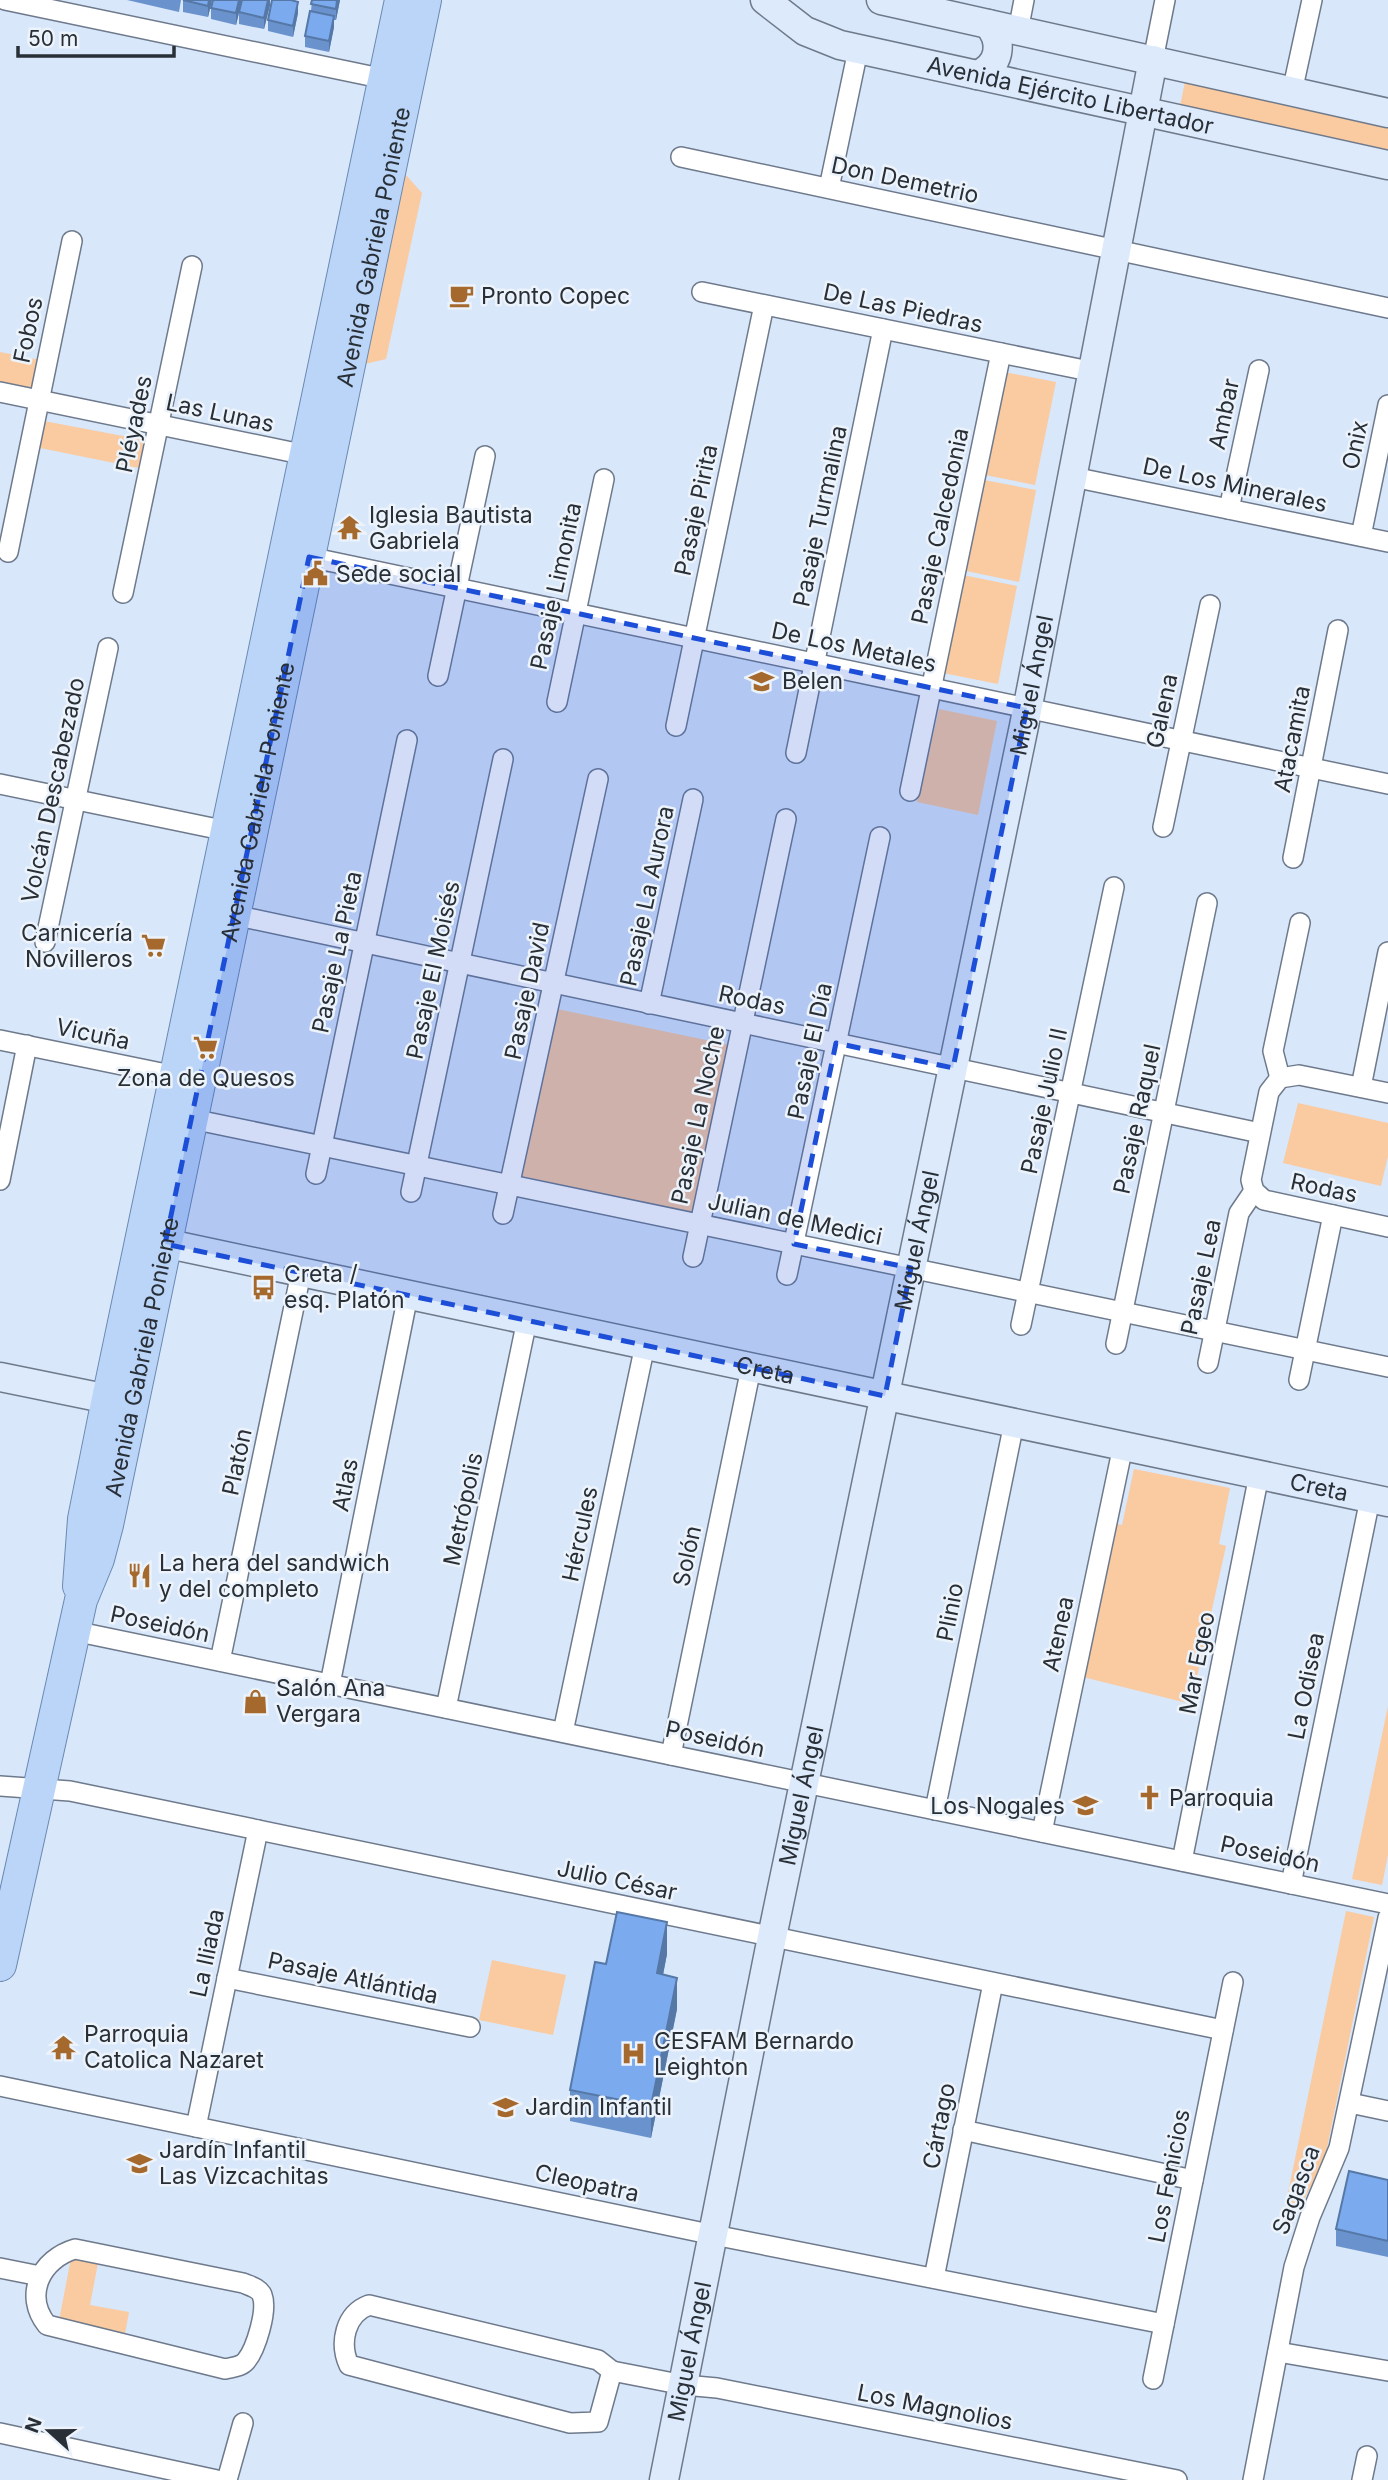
<svg xmlns="http://www.w3.org/2000/svg" width="1388" height="2480" viewBox="0 0 1388 2480" font-family="Inter,sans-serif">
<rect width="100%" height="100%" fill="#d8e7fa"/>
<!-- green -->
<g fill="#facaa0">
<path d="M1186,77L1388,122V157L1179,111Z"/>
<path d="M388,155L422,193L386,359L344,369Z"/>
<path d="M0,352L40,360L32,389L0,382Z"/>
<path d="M1004,372L1056,382L1035,485L985,475Z"/>
<path d="M44,421L144,440L139,468L40,448Z"/>
<path d="M984,480L1036,490L1019,582L966,571Z"/>
<path d="M963,575L1017,586L998,684L943,673Z"/>
<path d="M939,709L997,721L978,815L917,802Z"/>
<path d="M557,1009L730,1045L696,1214L521,1176Z"/>
<path d="M1298,1103L1388,1123V1156L1381,1186L1283,1163Z"/>
<path d="M1134,1469L1230,1488L1219,1544L1226,1546L1191,1704L1079,1676L1113,1523L1122,1525Z"/>
<path d="M1388,1706V1855L1382,1885L1352,1879Z"/>
<path d="M1346,1911L1374,1917L1325,2158L1291,2226L1281,2227Z"/>
<path d="M492,1960L566,1975L553,2035L479,2020Z"/>
<path d="M71,2258L98,2263L90,2305L129,2312L124,2339L58,2326Z"/>
</g>
<g fill="none" stroke-linecap="round" stroke-linejoin="round">
<defs>
<g id="street">
<path d="M5,0L385,79"/>
<path d="M1018,31L1024,0"/>
<path d="M1153,60L1165,0"/>
<path d="M1292,92L1312,0"/>
<path d="M681,157L1388,308"/>
<path d="M829,188L858,50"/>
<path d="M702,292L1094,372"/>
<path d="M0,392L306,455"/>
<path d="M1073,477L1388,542"/>
<path d="M1229,509L1259,370"/>
<path d="M1361,536L1388,405"/>
<path d="M8,552L72,241"/>
<path d="M309,557L1388,784"/>
<path d="M123,593L192,266"/>
<path d="M438,676L485,456"/>
<path d="M557,702L604,479"/>
<path d="M676,726L764,305"/>
<path d="M796,753L883,329"/>
<path d="M0,784L227,831"/>
<path d="M910,791L1001,353"/>
<path d="M1163,827L1210,605"/>
<path d="M1293,858L1338,630"/>
<path d="M234,915L1260,1133"/>
<path d="M45,942L108,648"/>
<path d="M649,1004L693,799"/>
<path d="M0,1040L176,1076"/>
<path d="M1280,1078L1273,1051L1300,923"/>
<path d="M1361,1087L1388,952"/>
<path d="M1388,1093L1299,1075L1280,1078L1269,1092L1251,1180L1254,1191L1264,1200L1388,1227"/>
<path d="M192,1119L1388,1367"/>
<path d="M316,1174L407,740"/>
<path d="M0,1180L27,1045"/>
<path d="M411,1192L503,759"/>
<path d="M503,1214L598,779"/>
<path d="M693,1257L786,819"/>
<path d="M787,1275L880,837"/>
<path d="M1021,1325L1114,887"/>
<path d="M1116,1344L1207,903"/>
<path d="M1208,1363L1239,1213L1254,1191"/>
<path d="M1299,1380L1333,1215"/>
<path d="M74,1631L1388,1904"/>
<path d="M220,1661L301,1273"/>
<path d="M330,1684L408,1295"/>
<path d="M446,1708L527,1320"/>
<path d="M563,1732L645,1345"/>
<path d="M671,1755L751,1368"/>
<path d="M0,1786L70,1791L1223,2030"/>
<path d="M935,1810L1014,1423"/>
<path d="M1042,1832L1123,1446"/>
<path d="M1182,1861L1259,1475"/>
<path d="M1291,1884L1370,1499"/>
<path d="M227,1978L470,2027"/>
<path d="M0,2086L714,2235L1164,2324"/>
<path d="M1350,2103L1388,2111"/>
<path d="M196,2127L258,1830"/>
<path d="M963,2130L1193,2180"/>
<path d="M75,2249L243,2283C250,2286 259,2288 262,2295C268,2310 256,2349 246,2361C241,2367 233,2367 225,2369L47,2325C23,2295 41,2259 75,2249Z"/>
<path d="M0,2268L40,2276"/>
<path d="M934,2278L993,1983"/>
<path d="M369,2305L598,2360L612,2371L598,2422L570,2423L349,2365C339,2343 345,2314 369,2305Z"/>
<path d="M1278,2352L1388,2371"/>
<path d="M612,2371L684,2385L717,2388L1177,2480"/>
<path d="M1153,2379L1233,1982"/>
<path d="M0,2433L217,2480"/>
<path d="M227,2480L243,2423"/>
<path d="M1253,2480L1294,2267L1310,2217L1339,2148L1388,1918"/>
<path d="M1362,2480L1367,2456"/>
</g>
<g id="secondary">
<path id="s1" d="M765,0L805,31L840,45L1388,165"/>
<path d="M881,0L1388,113"/>
<path d="M977,75C1000,66 1004,42 988,24"/>
<path id="s2" d="M145,1239L1388,1502"/>
<path d="M0,1377L128,1403"/>
<path id="s3" d="M664,2480L772,1937L1024,726L1153,60"/>
</g>
<g id="primary">
<path d="M79,1586L84,1519L108,1399L401,0"/>
<path id="s4" d="M0,1965L81,1600L98,1559L107,1525L425,0"/>
</g>
</defs>
<!-- street casing -->
<use href="#street" stroke="#6e7a8c" stroke-width="22"/>
<!-- secondary casing -->
<use href="#secondary" stroke="#6e7a8c" stroke-width="31"/>
<!-- primary casing -->
<use href="#primary" stroke="#6b89b1" stroke-width="34"/>
<!-- street -->
<use href="#street" stroke="#fff" stroke-width="19"/>
<!-- secondary -->
<use href="#secondary" stroke="#ddeafb" stroke-width="28"/>
<!-- primary -->
<use href="#primary" stroke="#bbd5f8" stroke-width="32"/>
</g>
<!-- wall -->
<g fill="#6a93cd">
<path d="M127,0H181L179,12Z"/>
<path d="M183,0H212L208,17L183,12Z"/>
<path d="M270,0V5L264,29L239,24V13L236,25L211,19V8Z"/>
<path d="M312,0H340L336,20H334V27L329,52L305,47V36L311,11Z"/>
<path d="M298,13L293,37L268,31V20Z"/>
<path d="M667,1954L663,1975L677,2009L651,2138L570,2121V2090L606,1964Z"/>
<path d="M1388,2180V2257L1336,2246V2229Z"/>
</g>
<!-- shaded-wall -->
<g fill="#5678a7">
<path d="M209,0H212L208,17V6Z"/>
<path d="M239,0H242L236,25V13Z"/>
<path d="M268,0H270V5L264,29V18Z"/>
<path d="M337,0H340L336,20V9Z"/>
<path d="M298,2V13L293,37V26Z"/>
<path d="M334,16V27L329,52V41Z"/>
<path d="M667,1922V1954L657,2005V1973Z"/>
<path d="M677,1978V2009L651,2138V2106Z"/>
</g>
<!-- building -->
<g fill="#7babee" stroke="#5678a7" stroke-width="2">
<path d="M183,0H209L208,6Z"/>
<path d="M213,0H239L236,13L211,8Z"/>
<path d="M242,0H268L264,18L239,12Z"/>
<path d="M272,0H291L298,2L293,26L268,20Z"/>
<path d="M312,0H337L336,9L311,4Z"/>
<path d="M310,11L334,16L329,41L305,36Z"/>
<path d="M617,1912L667,1922L657,1973L677,1978L651,2106L570,2090L595,1962L606,1964Z"/>
<path d="M1349,2171L1388,2180V2241L1336,2229Z"/>
</g>
<!-- marked area -->
<path fill="#1d4ed8" fill-opacity="0.2" stroke="#1d4ed8" stroke-width="5" stroke-dasharray="14 9" stroke-linejoin="round" d="M309,557L1027,708L953,1068L836,1043L794,1244L911,1268L885,1396L165,1244Z"/>
<!-- icons -->
<defs>
<symbol id="cafe-bare" viewBox="-9 -9 18 18"><path d="M-5.5-4.5H6V0H3Q3 3.5 0 3.5H-2.5Q-5.5 3.5-5.5 0ZM3-3.2v2h1.7v-2ZM-6 4.5H4V6H-6Z" fill="#a6692d" stroke="#edf3fb" stroke-width="2.5" paint-order="stroke"/></symbol>
<symbol id="temple-bare" viewBox="-9 -9 18 18"><path d="M0-6L5-2H3V0L6.5 2.5H4V6H1.5V3h-3V6H-4V2.5H-6.5L-3 0V-2H-5Z" fill="#a6692d" stroke="#edf3fb" stroke-width="2.5" paint-order="stroke"/></symbol>
<symbol id="civic-bare" viewBox="-9 -9 18 18"><path d="M-.6-6.5H3V-4.5H.6V-3L4-1V1h2V6H-6V1h2V-1L-.6-3ZM-1.2 2.5V6h2.4V2.5Z" fill="#a6692d" stroke="#edf3fb" stroke-width="2.5" paint-order="stroke"/></symbol>
<symbol id="school-bare" viewBox="-9 -9 18 18"><path d="M0-5L7-2L0 1L-7-2ZM-4 1L0 2.5L4 1V4Q0 6-4 4Z" fill="#a6692d" stroke="#edf3fb" stroke-width="2.5" paint-order="stroke"/></symbol>
<symbol id="supermarket-bare" viewBox="-9 -9 18 18"><path d="M-6-5.5h2.5l.6 2H6L4.5 2H-2.5L-4.4-4H-6ZM-1.5 3.2a1.3 1.3 0 1 0 .1 0ZM3 3.2a1.3 1.3 0 1 0 .1 0Z" fill="#a6692d" stroke="#edf3fb" stroke-width="2.5" paint-order="stroke"/></symbol>
<symbol id="bus-bare" viewBox="-9 -9 18 18"><path d="M-5-6H5V4H4V6H2V4H-2V6H-4V4H-5ZM-3.5-4V0h7V-4ZM-3.5 1.2v1.5H-2V1.2ZM2 1.2v1.5H3.5V1.2Z" fill="#a6692d" stroke="#edf3fb" stroke-width="2.5" paint-order="stroke"/></symbol>
<symbol id="restaurant-bare" viewBox="-9 -9 18 18"><path d="M-5-6h1v4h1v-4h1v4h1v-4h1v5L-1.5 .5V6h-2V.5L-5-1ZM5-6V6H3V1.5H1.5Q1.5-4 5-6Z" fill="#a6692d" stroke="#edf3fb" stroke-width="2.5" paint-order="stroke"/></symbol>
<symbol id="shop-bare" viewBox="-9 -9 18 18"><path d="M-5-2.5h2.3a2.7 3.5 0 0 1 5.4 0H5L5.5 6h-11ZM-1.5-2.5h3a1.5 2.3 0 0 0-3 0Z" fill="#a6692d" stroke="#edf3fb" stroke-width="2.5" paint-order="stroke"/></symbol>
<symbol id="church-bare" viewBox="-9 -9 18 18"><path d="M-1.2-6h2.4v3.5h3.3v2.4h-3.3V6h-2.4V-.1h-3.3v-2.4h3.3Z" fill="#a6692d" stroke="#edf3fb" stroke-width="2.5" paint-order="stroke"/></symbol>
<symbol id="hospital-bare" viewBox="-9 -9 18 18"><path d="M-5-5h3v3.5h4V-5h3V5h-3V1.5h-4V5h-3Z" fill="#a6692d" stroke="#edf3fb" stroke-width="2.5" paint-order="stroke"/></symbol>
</defs>
<g fill-rule="evenodd">
<use href="#cafe-bare" x="444" y="278" width="35" height="35"/>
<use href="#temple-bare" x="332" y="510" width="35" height="35"/>
<use href="#civic-bare" x="298" y="556" width="35" height="35"/>
<use href="#school-bare" x="744" y="664" width="35" height="35"/>
<use href="#supermarket-bare" x="136" y="928" width="35" height="35"/>
<use href="#supermarket-bare" x="188" y="1030" width="35" height="35"/>
<use href="#bus-bare" x="246" y="1270" width="35" height="35"/>
<use href="#restaurant-bare" x="122" y="1558" width="35" height="35"/>
<use href="#shop-bare" x="238" y="1684" width="35" height="35"/>
<use href="#church-bare" x="1132" y="1780" width="35" height="35"/>
<use href="#school-bare" x="1068" y="1788" width="35" height="35"/>
<use href="#temple-bare" x="46" y="2030" width="35" height="35"/>
<use href="#hospital-bare" x="616" y="2036" width="35" height="35"/>
<use href="#school-bare" x="488" y="2090" width="35" height="35"/>
<use href="#school-bare" x="122" y="2146" width="35" height="35"/>
</g>
<g text-anchor="middle" dominant-baseline="central" stroke-width="5" stroke-linejoin="round" paint-order="stroke">
<!-- street labels -->
<g font-size="23" fill="#292f36" stroke="#edf3fb">
<text stroke="none"><textPath href="#s1" startOffset="324">Avenida Ejército Libertador</textPath></text>
<text transform="translate(905 180) rotate(12)">Don Demetrio</text>
<text stroke="none"><textPath href="#s4" startOffset="1759">Avenida Gabriela Poniente</textPath></text>
<text transform="translate(903 308) rotate(12)">De Las Piedras</text>
<text transform="translate(28 330) rotate(-78)">Fobos</text>
<text transform="translate(220 413) rotate(12)">Las Lunas</text>
<text transform="translate(1224 414) rotate(-78)">Ambar</text>
<text transform="translate(134 424) rotate(-78)">Pléyades</text>
<text transform="translate(1355 445) rotate(-78)">Onix</text>
<text transform="translate(1235 485) rotate(12)">De Los Minerales</text>
<text transform="translate(696 510) rotate(-78)">Pasaje Pirita</text>
<text transform="translate(820 516) rotate(-78)">Pasaje Turmalina</text>
<text transform="translate(940 526) rotate(-78)">Pasaje Calcedonia</text>
<text transform="translate(556 586) rotate(-78)">Pasaje Limonita</text>
<text transform="translate(854 647) rotate(12)">De Los Metales</text>
<text stroke="none"><textPath href="#s3" startOffset="1832">Miguel Ángel</textPath></text>
<text transform="translate(1162 711) rotate(-78)">Galena</text>
<text transform="translate(1292 739) rotate(-79)">Atacamita</text>
<text transform="translate(53 790) rotate(-78)">Volcán Descabezado</text>
<text stroke="none"><textPath href="#s4" startOffset="1192">Avenida Gabriela Poniente</textPath></text>
<text transform="translate(647 896) rotate(-78)">Pasaje La Aurora</text>
<text transform="translate(337 952) rotate(-78)">Pasaje La Pieta</text>
<text transform="translate(433 970) rotate(-78)">Pasaje El Moisés</text>
<text transform="translate(527 991) rotate(-78)">Pasaje David</text>
<text transform="translate(752 1000) rotate(12)">Rodas</text>
<text transform="translate(93 1034) rotate(12)">Vicuña</text>
<text transform="translate(810 1051) rotate(-78)">Pasaje El Día</text>
<text transform="translate(1044 1101) rotate(-78)">Pasaje Julio II</text>
<text transform="translate(698 1115) rotate(-78)">Pasaje La Noche</text>
<text transform="translate(1137 1119) rotate(-78)">Pasaje Raquel</text>
<text transform="translate(1324 1188) rotate(12)">Rodas</text>
<text transform="translate(795 1219) rotate(12)">Julian de Medici</text>
<text stroke="none"><textPath href="#s3" startOffset="1265">Miguel Ángel</textPath></text>
<text transform="translate(1201 1277) rotate(-78)">Pasaje Lea</text>
<text stroke="none"><textPath href="#s4" startOffset="625">Avenida Gabriela Poniente</textPath></text>
<text stroke="none"><textPath href="#s2" startOffset="634">Creta</textPath></text>
<text transform="translate(237 1462) rotate(-78)">Platón</text>
<text transform="translate(345 1485) rotate(-79)">Atlas</text>
<text stroke="none"><textPath href="#s2" startOffset="1200">Creta</textPath></text>
<text transform="translate(463 1509) rotate(-78)">Metrópolis</text>
<text transform="translate(580 1534) rotate(-78)">Hércules</text>
<text transform="translate(687 1556) rotate(-78)">Solón</text>
<text transform="translate(950 1612) rotate(-79)">Plinio</text>
<text transform="translate(160 1624) rotate(12)">Poseidón</text>
<text transform="translate(1058 1634) rotate(-78)">Atenea</text>
<text transform="translate(1197 1663) rotate(-79)">Mar Egeo</text>
<text transform="translate(1306 1686) rotate(-79)">La Odisea</text>
<text transform="translate(715 1739) rotate(12)">Poseidón</text>
<text stroke="none"><textPath href="#s3" startOffset="698">Miguel Ángel</textPath></text>
<text transform="translate(1270 1854) rotate(12)">Poseidón</text>
<text transform="translate(617 1880) rotate(12)">Julio César</text>
<text transform="translate(207 1953) rotate(-78)">La Iliada</text>
<text transform="translate(353 1978) rotate(12)">Pasaje Atlántida</text>
<text transform="translate(939 2126) rotate(-79)">Cártago</text>
<text transform="translate(1169 2176) rotate(-79)">Los Fenicios</text>
<text transform="translate(587 2183) rotate(12)">Cleopatra</text>
<text transform="translate(1296 2190) rotate(-69)">Sagasca</text>
<text stroke="none"><textPath href="#s3" startOffset="131">Miguel Ángel</textPath></text>
<text transform="translate(935 2407) rotate(11)">Los Magnolios</text>
</g>
<!-- poi labels -->
<g font-size="23" fill="#292f36" stroke="#edf3fb" text-anchor="start">
<text x="481" y="296">Pronto Copec</text>
<text x="369" y="515">Iglesia Bautista<tspan x="369" dy="26">Gabriela</tspan></text>
<text x="336" y="574">Sede social</text>
<text x="782" y="681">Belen</text>
<text x="133" y="933" text-anchor="end">Carnicería<tspan x="133" dy="26">Novilleros</tspan></text>
<text x="206" y="1078" text-anchor="middle">Zona de Quesos</text>
<text x="284" y="1274">Creta /<tspan x="284" dy="26">esq. Platón</tspan></text>
<text x="159" y="1563">La hera del sandwich<tspan x="159" dy="26">y del completo</tspan></text>
<text x="276" y="1688">Salón Ana<tspan x="276" dy="26">Vergara</tspan></text>
<text x="1169" y="1798">Parroquia</text>
<text x="1065" y="1806" text-anchor="end">Los Nogales</text>
<text x="84" y="2034">Parroquia<tspan x="84" dy="26">Catolica Nazaret</tspan></text>
<text x="654" y="2041">CESFAM Bernardo<tspan x="654" dy="26">Leighton</tspan></text>
<text x="525" y="2107">Jardin Infantil</text>
<text x="159" y="2150">Jardín Infantil<tspan x="159" dy="26">Las Vizcachitas</tspan></text>
</g>
</g>
<!-- north arrow -->
<g transform="translate(49 2431) rotate(291)" stroke="#edf3fb" stroke-width="5" paint-order="stroke">
<path d="M0-5L12 26L0 18L-12 26Z" fill="#292f36"/>
<text y="-10" font-size="19" font-weight="bold" text-anchor="middle" fill="#292f36">N</text>
</g>
<!-- scale -->
<path d="M18 46v10h156v-10" fill="none" stroke="#292f36" stroke-width="3.5"/>
<text x="28" y="46" font-size="21" fill="#292f36" stroke="#edf3fb" stroke-width="5" paint-order="stroke">50 m</text>
</svg>
